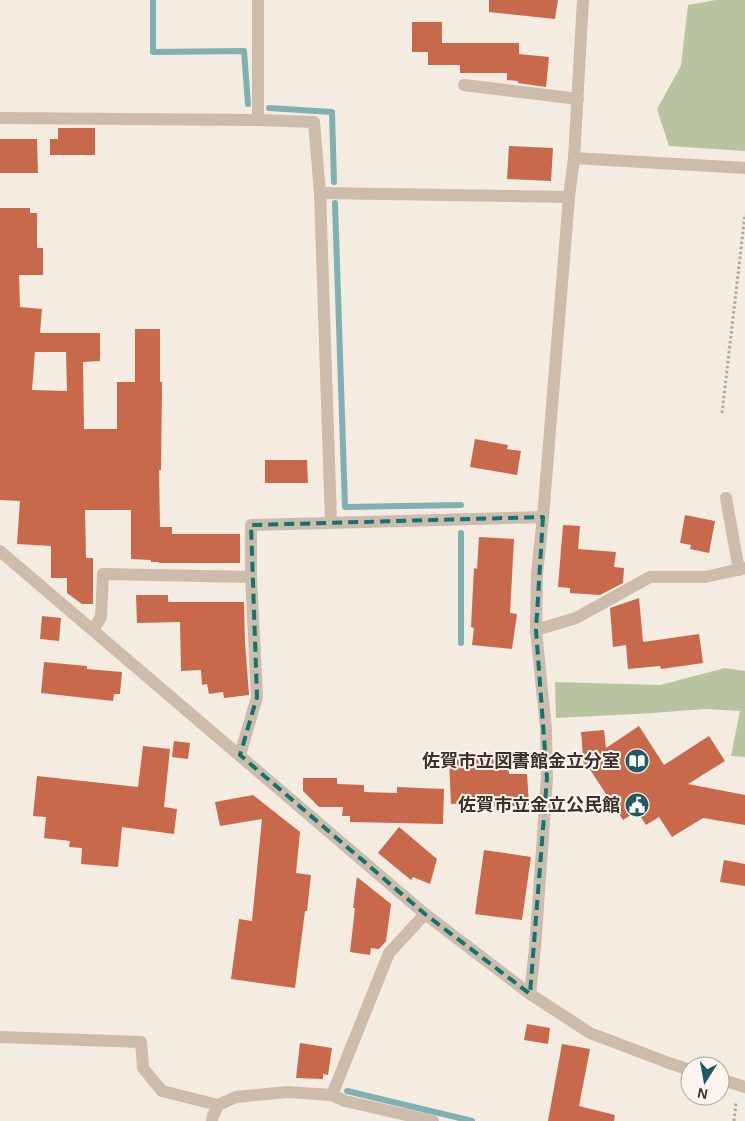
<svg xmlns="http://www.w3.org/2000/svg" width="745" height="1121" viewBox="0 0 745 1121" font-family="Arial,'Noto Sans JP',sans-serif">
<rect width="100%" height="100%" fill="#f4ebe1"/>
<!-- green -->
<g fill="#b8c4a0">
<path d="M716,0H745V151L669,146L657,109L681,66L688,5Z"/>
<path d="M725,668L745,671V757L731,756L740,711L705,709L653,713L556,718L555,682L660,685Z"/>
</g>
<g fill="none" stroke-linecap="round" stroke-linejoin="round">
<!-- stream -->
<g stroke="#7fb0b2" stroke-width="6">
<path d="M153,0V52L244,51L248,104"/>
<path d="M269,108L332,112L334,182"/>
<path d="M335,203L345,507L461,505"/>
<path d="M461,643V533"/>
<path d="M347,1091L472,1121"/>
</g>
</g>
<!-- building -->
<g fill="#c8694b" fill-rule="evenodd">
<path d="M489,0H558L555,19L489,12Z"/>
<path d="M412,22H442V43H519V54L549,57L546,87L518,83V81L507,80V73H460V65H428V52H412Z"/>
<path d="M58,128H95V155H50V139H58Z"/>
<path d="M0,139H37L38,173H0Z"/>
<path d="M509,146L553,148L551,181L507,179Z"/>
<path d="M0,208H30V213H37V248H43V275H19L20,307L42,309L40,333H100V361L83,362L84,429H117V382H135V329H160V382H162L161,470H159L160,527H172V534H240V563H159V562H151V560L131,559V510H85L86,558H93V604H82L67,593V578H51V546L17,544L20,501L0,500ZM35,352H66L67,391L32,390Z"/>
<path d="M475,439L508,445L507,449L521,451L517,475L470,467Z"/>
<path d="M265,460H307L308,483H265Z"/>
<path d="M685,515L715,521L709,553L690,549L691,545L680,543Z"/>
<path d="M563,525L580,526L578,549L616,552L614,567L624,568L623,583L600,595L570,593V588L558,587Z"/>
<path d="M479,537L514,539L510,613L517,614L512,649L472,645L474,628L471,627L474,568L477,569Z"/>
<path d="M136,595H168V602H244L245,642L249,695L224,698L223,692L209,694L207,684L202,685L201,670L181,671L180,622L137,623Z"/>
<path d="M639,598L643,642L699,634L703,663L661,669L660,666L628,669L626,645L613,647L610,608Z"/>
<path d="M42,616L61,618L59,641L40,639Z"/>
<path d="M44,662L87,666V669L122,672L120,694H114L113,701L41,693Z"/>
<path d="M639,726L664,765L709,736L725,761L688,784L745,795V825L703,818L672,837L659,817L646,825L637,811L623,820L589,768H584L581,732L604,730L606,748Z"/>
<path d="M174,741L190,743L188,759L172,757Z"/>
<path d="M143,746L170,749L164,807L177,809L174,834L122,827L118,867L81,864L82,848L69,847L70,841L44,838L46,817L33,816L37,776L138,787Z"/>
<path d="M508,759L509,774H527L529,805L494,807V802L451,804L449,760Z"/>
<path d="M303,778H337V784L364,785V792L397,793V787L444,789L443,824L350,822V816H342L343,807H319L303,791Z"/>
<path d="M253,795L300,832L296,873L311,875L307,911H305L295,988L231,979L239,919L252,921L262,819L220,826L215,802Z"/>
<path d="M399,827L437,859L430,884L413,877L411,880L378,853Z"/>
<path d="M484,850L531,857L522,920L475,914Z"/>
<path d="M724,860L745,864V886L720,882Z"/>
<path d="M357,877L391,904L386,941L379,949L371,948L370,955L350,952L355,908H353Z"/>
<path d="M527,1024L550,1028L548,1044L524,1040Z"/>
<path d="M300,1043L332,1048L328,1075L323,1074V1079L296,1078Z"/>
<path d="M562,1044L590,1049L579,1106L615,1115L614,1121H548Z"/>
</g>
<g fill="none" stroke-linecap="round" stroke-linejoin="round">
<!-- path -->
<g stroke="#b9a596" stroke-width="3" stroke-dasharray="2.5 2.5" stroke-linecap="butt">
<path d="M722,413L745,214"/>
<path d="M734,1121L736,1102"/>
</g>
<!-- minor -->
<g stroke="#cdbbac" stroke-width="12">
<path d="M258,0V120"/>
<path d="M464,85L578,99"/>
<path d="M0,118L258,120L314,122L320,193L331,522"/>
<path d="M574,158L745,168"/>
<path d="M320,193L569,197"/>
<path d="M726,498L739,570"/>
<path d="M0,551L425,914L530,994L590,1033L669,1063L690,1070"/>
<path d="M93,630L101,617L103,574L251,577"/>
<path d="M536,630L576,618L650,577H705L745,568"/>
<path d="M240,755L257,697L251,577V525L543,517"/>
<path d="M530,994L535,948L547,778L546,729L536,630L537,574L543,517L569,197L574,158L583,0"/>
<path d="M0,1037L141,1042L143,1068L162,1091L218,1105"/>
<path d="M720,1079L745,1087"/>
<path d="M332,1095L345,1101L433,1121"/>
<path d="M212,1121L213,1116L218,1105L236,1097L287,1092L332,1095L389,953L425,914"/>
</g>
</g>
<!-- marked area -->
<path fill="none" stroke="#0f766e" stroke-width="4" stroke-dasharray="10 6" stroke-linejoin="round" d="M543,517L536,630L547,778L530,994L425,914L240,755L257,697L251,525Z"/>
<!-- icons -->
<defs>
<symbol id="library-disc" viewBox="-11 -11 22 22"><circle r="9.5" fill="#1f5a5e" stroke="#fbf5ee"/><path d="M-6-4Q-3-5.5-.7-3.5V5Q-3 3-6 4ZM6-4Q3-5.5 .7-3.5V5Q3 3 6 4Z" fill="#fff"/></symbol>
<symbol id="civic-disc" viewBox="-11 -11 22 22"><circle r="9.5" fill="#1f5a5e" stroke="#fbf5ee"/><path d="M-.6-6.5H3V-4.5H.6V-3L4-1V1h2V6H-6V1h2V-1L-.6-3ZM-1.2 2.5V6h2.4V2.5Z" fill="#fff"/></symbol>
</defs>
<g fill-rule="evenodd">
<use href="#library-disc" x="623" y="747" width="28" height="28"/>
<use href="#civic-disc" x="623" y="791" width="28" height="28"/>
</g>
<g text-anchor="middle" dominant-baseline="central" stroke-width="4" stroke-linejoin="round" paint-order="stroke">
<!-- poi labels -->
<g font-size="18" font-weight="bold" fill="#3b302b" stroke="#fbf5ee" text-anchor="end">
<text x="620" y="761">佐賀市立図書館金立分室</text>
<text x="620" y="805">佐賀市立金立公民館</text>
</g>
</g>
<!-- north arrow -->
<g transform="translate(705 1081) rotate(191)"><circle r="24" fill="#fbf5ee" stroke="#aea6a0"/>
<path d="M0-4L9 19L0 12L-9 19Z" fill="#1f5a5e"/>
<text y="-8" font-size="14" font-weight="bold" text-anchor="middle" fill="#3b302b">N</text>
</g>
</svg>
